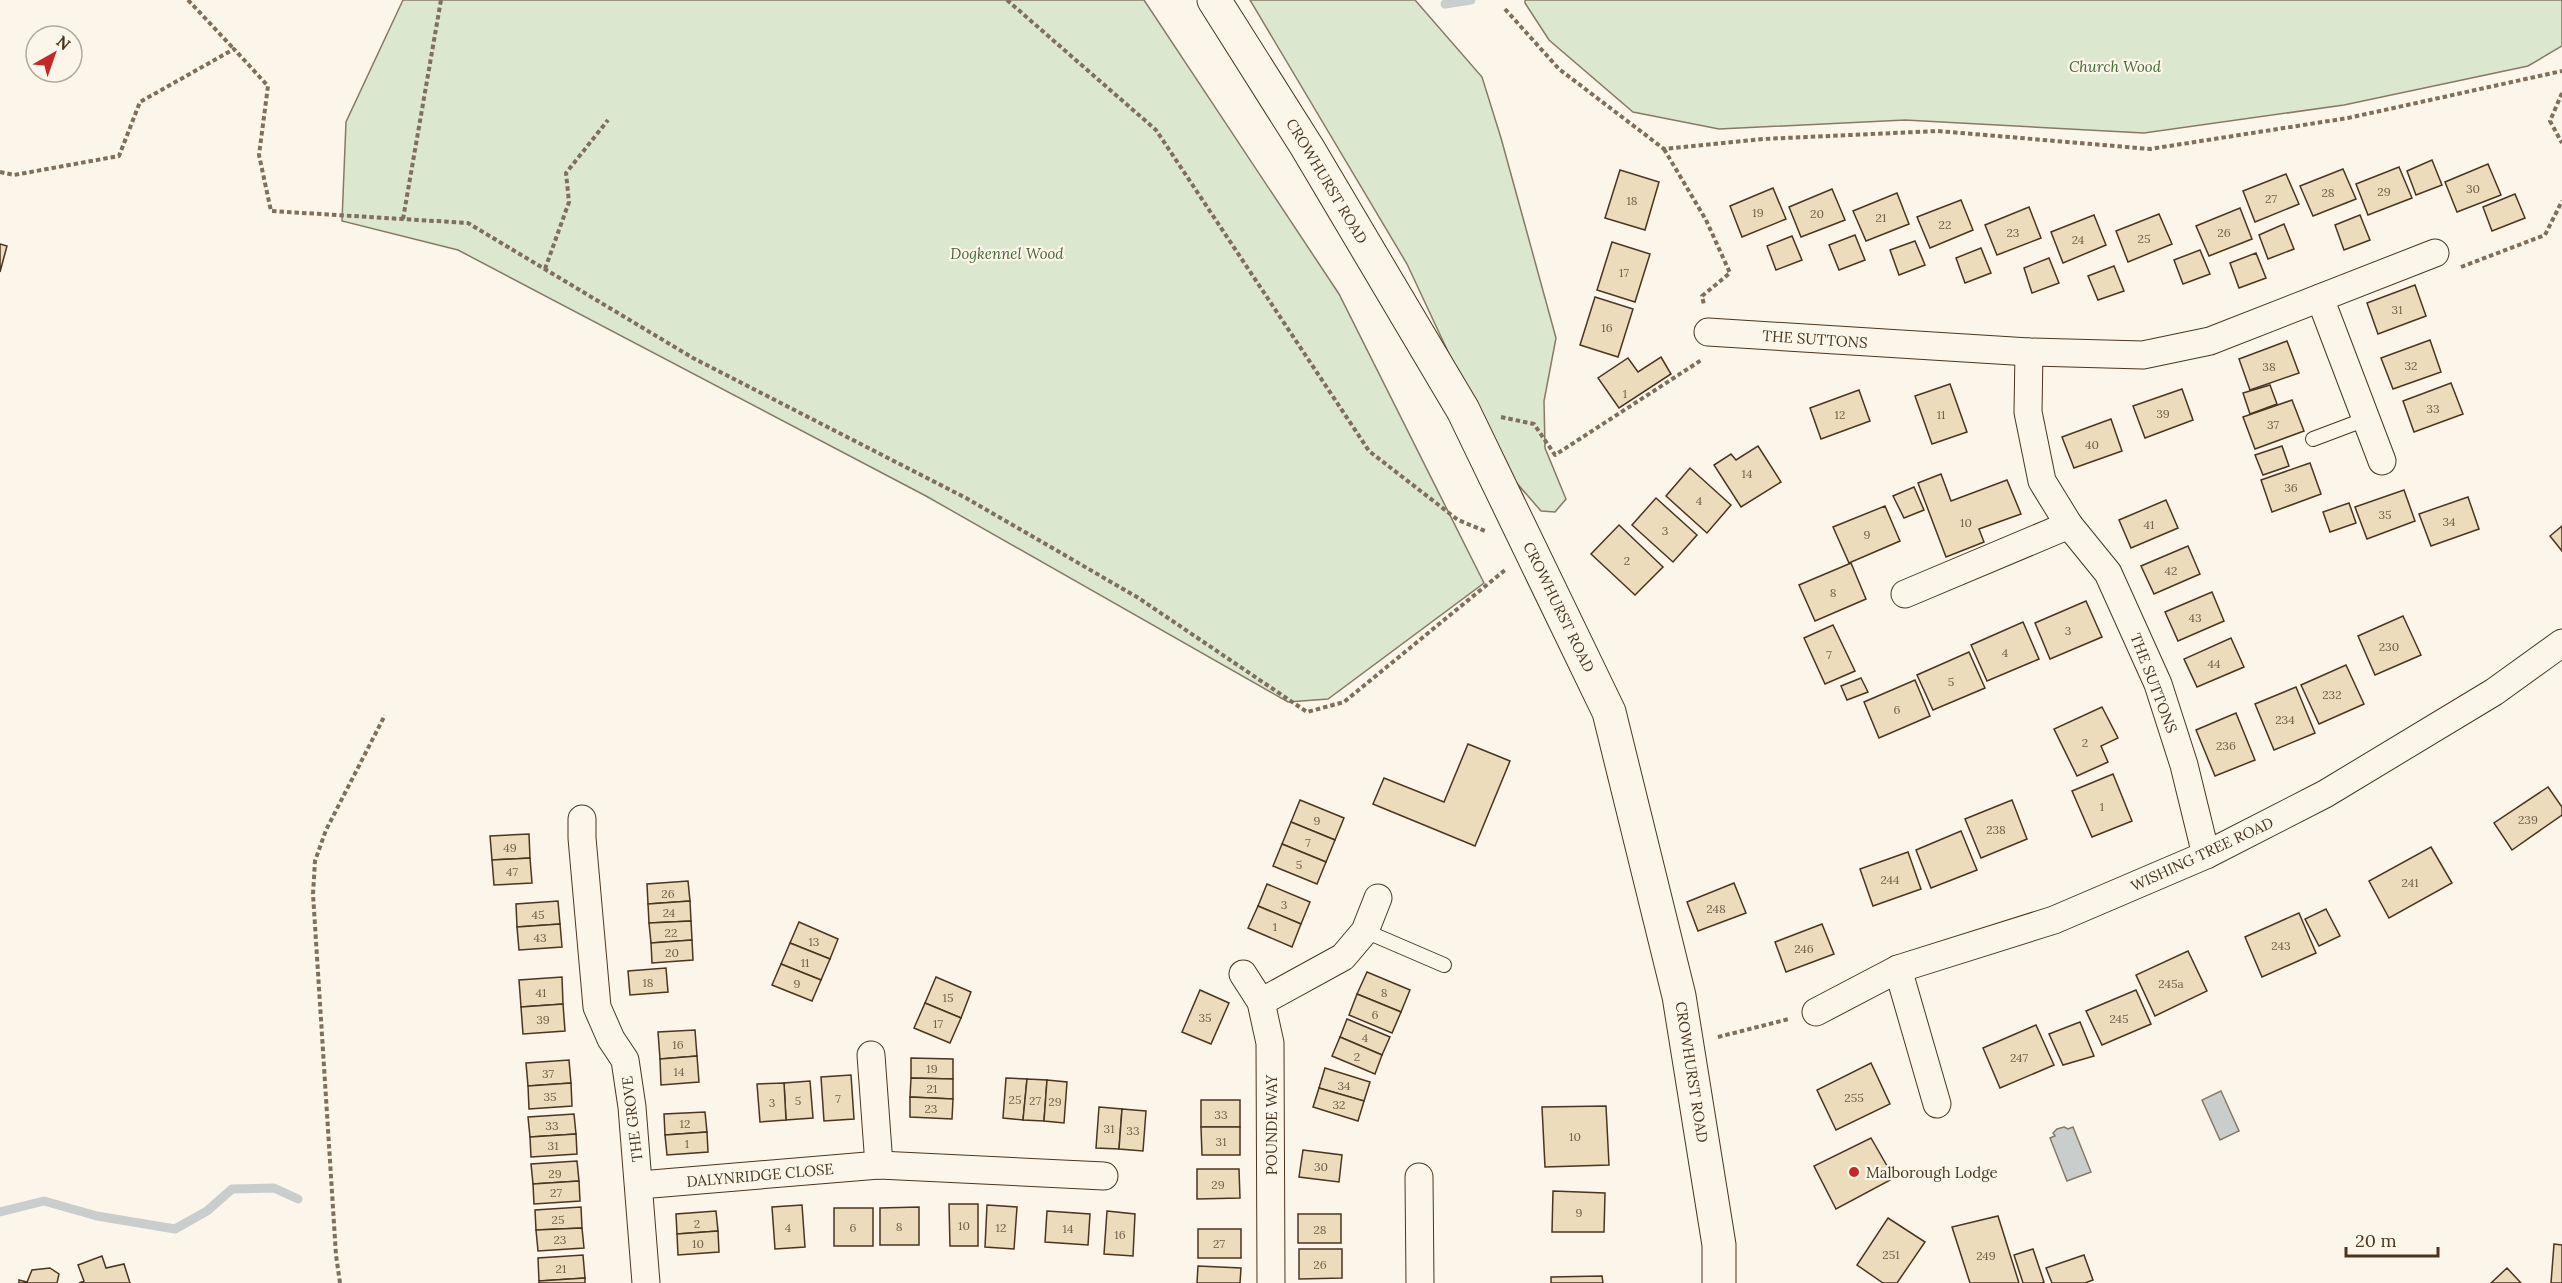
<svg xmlns="http://www.w3.org/2000/svg" width="2562" height="1283" viewBox="0 0 2562 1283" font-family="Lora,serif">
<rect width="100%" height="100%" fill="#fbf6e9"/>
<!-- green -->
<g fill="#dce7d0" stroke="#887966" stroke-width="1.5">
<path d="M403,0H1144L1339,294L1484,583L1328,699L1288,702L926,496L458,250L342,221L346,122Z"/>
<path d="M1250,0H1415L1482,77L1501,138L1556,338L1544,401L1545,448L1566,499L1555,512L1541,511L1501,465L1407,264Z"/>
<path d="M1525,0H2562V46L2528,66L2344,105L2144,133L1905,120L1719,129L1633,112L1549,40L1525,3Z"/>
</g>
<!-- water -->
<g fill="#c9cecd" stroke="#887966" stroke-width="1.5">
<path d="M2221,1091L2239,1131L2220,1140L2202,1100Z"/>
<path d="M2064,1127L2068,1129L2073,1127L2091,1172L2067,1181L2050,1138L2055,1136L2053,1133L2057,1129Z"/>
</g>
<g fill="none" stroke-linecap="round" stroke-linejoin="round">
<!-- stream -->
<g stroke="#c9cecd" stroke-width="9">
<path d="M1445,4L1471,0"/>
<path d="M0,1212L44,1201L97,1216L175,1229L207,1211L232,1189L274,1188L298,1199"/>
</g>
</g>
<!-- building -->
<g fill="#ecdcbc" stroke="#4a3520" stroke-width="1.5">
<path d="M2432,160L2442,185L2416,195L2407,171Z"/>
<path d="M2488,164L2501,195L2457,212L2445,182Z"/>
<path d="M2399,167L2412,198L2368,215L2356,184Z"/>
<path d="M2343,169L2356,199L2313,216L2300,186Z"/>
<path d="M1620,170L1659,182L1645,230L1605,218Z"/>
<path d="M2286,174L2299,204L2255,222L2243,191Z"/>
<path d="M1773,188L1786,219L1742,237L1730,206Z"/>
<path d="M1832,189L1845,220L1801,237L1789,207Z"/>
<path d="M1897,193L1909,224L1866,241L1853,211Z"/>
<path d="M2515,194L2525,218L2492,231L2483,207Z"/>
<path d="M1961,200L1973,230L1930,248L1917,217Z"/>
<path d="M2029,207L2041,238L1997,255L1985,225Z"/>
<path d="M2240,208L2252,239L2209,256L2196,226Z"/>
<path d="M2159,214L2172,244L2128,262L2116,231Z"/>
<path d="M2094,215L2106,245L2063,263L2051,232Z"/>
<path d="M2360,215L2370,240L2344,250L2335,225Z"/>
<path d="M2284,224L2294,249L2268,259L2259,235Z"/>
<path d="M1855,235L1865,260L1839,270L1829,245Z"/>
<path d="M1792,236L1802,260L1776,270L1767,246Z"/>
<path d="M1915,241L1925,265L1899,275L1890,250Z"/>
<path d="M1612,242L1650,254L1635,302L1597,290Z"/>
<path d="M0,244L7,246L0,272Z"/>
<path d="M1981,248L1991,273L1965,283L1956,258Z"/>
<path d="M2200,250L2210,274L2183,284L2174,260Z"/>
<path d="M2256,253L2266,278L2239,288L2230,263Z"/>
<path d="M2049,258L2059,283L2032,293L2024,268Z"/>
<path d="M2114,266L2124,291L2098,300L2088,276Z"/>
<path d="M2415,285L2426,316L2378,334L2367,303Z"/>
<path d="M1595,297L1633,309L1618,357L1580,345Z"/>
<path d="M2430,340L2441,372L2393,389L2381,358Z"/>
<path d="M2287,341L2299,373L2250,390L2239,359Z"/>
<path d="M1661,357L1671,374L1619,408L1598,378L1628,358L1638,372Z"/>
<path d="M2451,383L2463,414L2414,432L2403,401Z"/>
<path d="M1950,384L1967,432L1932,444L1915,396Z"/>
<path d="M2270,385L2277,404L2250,414L2243,393Z"/>
<path d="M2182,389L2193,420L2145,438L2133,406Z"/>
<path d="M1859,390L1870,421L1821,439L1810,408Z"/>
<path d="M2292,400L2304,431L2255,449L2243,417Z"/>
<path d="M2111,419L2122,451L2074,468L2062,437Z"/>
<path d="M1758,446L1781,482L1741,507L1714,465L1731,454L1736,460Z"/>
<path d="M2282,446L2289,466L2263,475L2255,455Z"/>
<path d="M2310,463L2321,494L2272,512L2261,480Z"/>
<path d="M1690,468L1731,505L1707,533L1666,496Z"/>
<path d="M1941,474L1951,501L2007,480L2021,514L1979,529L1984,542L1946,557L1918,483Z"/>
<path d="M1914,487L1924,510L1904,518L1893,496Z"/>
<path d="M2404,490L2415,521L2367,539L2355,507Z"/>
<path d="M2468,497L2479,529L2431,546L2419,514Z"/>
<path d="M1656,498L1697,535L1673,562L1632,525Z"/>
<path d="M2166,500L2178,528L2131,548L2119,520Z"/>
<path d="M2349,503L2356,523L2330,532L2323,512Z"/>
<path d="M1885,506L1900,541L1849,563L1833,527Z"/>
<path d="M1619,525L1663,567L1635,595L1591,554Z"/>
<path d="M2562,526V551L2550,536Z"/>
<path d="M2188,546L2200,574L2154,594L2141,566Z"/>
<path d="M1851,563L1866,599L1815,621L1799,585Z"/>
<path d="M2212,592L2224,621L2178,641L2165,612Z"/>
<path d="M2086,601L2102,637L2050,659L2035,623Z"/>
<path d="M2403,616L2421,655L2375,675L2358,636Z"/>
<path d="M2023,622L2039,659L1987,681L1971,645Z"/>
<path d="M1833,625L1855,671L1825,684L1804,638Z"/>
<path d="M2231,638L2244,667L2197,687L2184,659Z"/>
<path d="M1969,652L1985,688L1933,710L1917,675Z"/>
<path d="M2346,665L2364,704L2319,724L2301,685Z"/>
<path d="M1861,678L1868,692L1847,700L1841,686Z"/>
<path d="M1915,680L1930,716L1879,738L1864,702Z"/>
<path d="M2296,687L2315,733L2274,750L2255,704Z"/>
<path d="M2102,707L2118,738L2101,746L2108,762L2077,776L2054,729Z"/>
<path d="M2236,713L2255,760L2215,776L2196,730Z"/>
<path d="M1468,744L1510,761L1475,846L1373,804L1384,778L1444,802Z"/>
<path d="M2113,774L2132,821L2092,837L2072,791Z"/>
<path d="M2548,787L2562,807V815L2512,850L2494,823Z"/>
<path d="M1300,800L1344,818L1335,840L1291,822Z"/>
<path d="M2012,800L2027,839L1981,858L1965,819Z"/>
<path d="M1291,822L1335,840L1326,862L1282,844Z"/>
<path d="M1961,831L1977,870L1931,888L1916,850Z"/>
<path d="M529,834L530,858L492,860L490,836Z"/>
<path d="M1282,844L1326,862L1317,884L1273,866Z"/>
<path d="M2431,847L2452,883L2389,918L2369,881Z"/>
<path d="M1908,852L1921,889L1873,906L1860,869Z"/>
<path d="M530,858L532,883L494,885L492,860Z"/>
<path d="M688,881L690,901L648,904L647,884Z"/>
<path d="M1734,883L1746,913L1698,931L1687,902Z"/>
<path d="M1267,884L1310,902L1301,924L1258,906Z"/>
<path d="M558,901L560,924L517,927L516,904Z"/>
<path d="M690,901L691,921L649,923L648,904Z"/>
<path d="M1258,906L1301,924L1292,947L1248,928Z"/>
<path d="M2326,909L2340,936L2319,946L2305,919Z"/>
<path d="M2299,913L2316,953L2262,977L2245,937Z"/>
<path d="M691,921L692,940L651,943L649,923Z"/>
<path d="M799,922L838,939L830,959L790,943Z"/>
<path d="M560,924L562,947L519,950L517,927Z"/>
<path d="M1822,924L1834,954L1786,972L1775,942Z"/>
<path d="M692,940L693,960L652,963L651,943Z"/>
<path d="M790,943L830,959L821,980L781,964Z"/>
<path d="M2188,951L2207,991L2155,1016L2136,975Z"/>
<path d="M781,964L821,980L812,1001L772,985Z"/>
<path d="M666,968L668,992L630,995L628,971Z"/>
<path d="M1367,972L1410,990L1401,1012L1357,994Z"/>
<path d="M562,977L563,1004L521,1007L519,980Z"/>
<path d="M936,977L971,992L961,1018L925,1003Z"/>
<path d="M1200,990L1229,1003L1211,1044L1182,1032Z"/>
<path d="M2136,990L2151,1024L2102,1045L2086,1011Z"/>
<path d="M1357,994L1401,1012L1392,1033L1349,1015Z"/>
<path d="M925,1003L961,1018L950,1043L914,1028Z"/>
<path d="M563,1004L565,1031L523,1034L521,1007Z"/>
<path d="M1347,1019L1390,1037L1382,1055L1340,1037Z"/>
<path d="M2080,1022L2094,1056L2063,1065L2049,1034Z"/>
<path d="M2036,1025L2054,1065L2000,1088L1983,1048Z"/>
<path d="M695,1030L697,1056L660,1059L658,1032Z"/>
<path d="M1340,1037L1382,1055L1375,1074L1332,1056Z"/>
<path d="M697,1056L699,1082L661,1085L660,1059Z"/>
<path d="M911,1058L953,1059V1079L911,1078Z"/>
<path d="M569,1060L571,1083L528,1086L526,1063Z"/>
<path d="M1871,1063L1890,1104L1836,1130L1817,1090Z"/>
<path d="M1325,1068L1370,1082L1364,1101L1319,1088Z"/>
<path d="M851,1075L854,1119L824,1121L821,1077Z"/>
<path d="M911,1078L953,1079V1099L910,1097Z"/>
<path d="M1006,1078L1027,1079L1023,1120L1003,1118Z"/>
<path d="M1027,1079L1047,1080L1044,1121L1023,1120Z"/>
<path d="M1047,1080L1067,1082L1064,1123L1044,1121Z"/>
<path d="M810,1081L813,1118L786,1120L784,1083Z"/>
<path d="M571,1083L572,1106L529,1109L528,1086Z"/>
<path d="M784,1083L786,1120L760,1122L757,1084Z"/>
<path d="M1319,1088L1364,1101L1358,1121L1313,1107Z"/>
<path d="M910,1097L953,1099L952,1119L910,1117Z"/>
<rect x="1201" y="1100" width="39" height="27"/>
<path d="M1606,1106L1609,1165L1545,1167L1542,1107Z"/>
<path d="M1099,1107L1122,1109L1119,1149L1096,1148Z"/>
<path d="M1122,1109L1146,1111L1143,1151L1119,1149Z"/>
<path d="M705,1112L707,1132L665,1135L664,1114Z"/>
<path d="M574,1114L576,1134L530,1137L528,1117Z"/>
<path d="M1201,1127H1240V1155H1202Z"/>
<path d="M707,1132L708,1152L667,1155L665,1135Z"/>
<path d="M576,1134L577,1154L531,1157L530,1137Z"/>
<path d="M1871,1138L1894,1178L1836,1209L1814,1166Z"/>
<path d="M1303,1150L1342,1155L1339,1182L1299,1177Z"/>
<path d="M577,1161L579,1181L533,1184L531,1164Z"/>
<path d="M1197,1169H1239L1240,1198L1197,1199Z"/>
<path d="M579,1181L580,1201L534,1204L533,1184Z"/>
<path d="M1553,1191L1605,1193L1604,1232H1552Z"/>
<path d="M949,1204H978V1246H950Z"/>
<path d="M802,1205L805,1247L775,1249L772,1207Z"/>
<path d="M987,1205L1017,1207L1014,1249L985,1247Z"/>
<path d="M581,1207L582,1228L536,1230L535,1210Z"/>
<path d="M919,1207V1245H880V1208Z"/>
<rect x="834" y="1208" width="39" height="38"/>
<path d="M716,1211L718,1231L677,1234L676,1214Z"/>
<path d="M1047,1211L1090,1214L1088,1245L1045,1242Z"/>
<path d="M1107,1211L1135,1214L1133,1256L1104,1254Z"/>
<rect x="1298" y="1214" width="43" height="29"/>
<path d="M1998,1216L2019,1283H1970L1952,1227Z"/>
<path d="M1888,1218L1925,1242L1897,1283H1883L1857,1265Z"/>
<path d="M582,1228L584,1248L538,1251L536,1230Z"/>
<rect x="1198" y="1229" width="43" height="29"/>
<path d="M718,1231L719,1252L678,1255L677,1234Z"/>
<path d="M2554,1244L2562,1245V1283H2551Z"/>
<path d="M1299,1249H1342V1278L1299,1279Z"/>
<path d="M2033,1249L2044,1282L2042,1283H2023L2014,1255Z"/>
<path d="M583,1255L585,1278L539,1281L538,1258Z"/>
<path d="M2084,1255L2093,1280L2085,1283H2052L2046,1268Z"/>
<path d="M102,1256L106,1268L124,1264L130,1283H79L84,1281L78,1265Z"/>
<path d="M1198,1266L1241,1268L1240,1283H1197Z"/>
<path d="M50,1268L59,1274L57,1283H19V1280L27,1282L32,1270Z"/>
<path d="M2507,1268L2521,1283H2491Z"/>
<path d="M1602,1276L1603,1283H1551V1277Z"/>
<path d="M585,1278V1283H539V1281Z"/>
</g>
<g fill="none" stroke-linecap="round" stroke-linejoin="round">
<defs>
<g id="service">
<path d="M2313,439L2366,419"/>
<path d="M1365,931L1444,965"/>
</g>
<g id="minor">
<path d="M2320,298L2382,461"/>
<path d="M1708,332L2029,352L2143,355L2210,341L2435,253"/>
<path d="M2029,352L2028,412L2042,481L2069,525L2108,573L2158,684L2184,765L2206,855"/>
<path d="M1905,594L2069,525"/>
<path d="M582,819V838L597,1007L611,1039L625,1060L632,1107L646,1283"/>
<path d="M1898,969L1937,1104"/>
<path d="M1243,974L1261,1002L1270,1043L1271,1283"/>
<path d="M1261,1002L1343,957L1365,931L1378,898"/>
<path d="M1816,1012L1898,969L2054,920L2206,855L2325,794L2494,692L2562,643"/>
<path d="M871,1055L879,1165"/>
<path d="M1419,1177L1420,1283"/>
<path d="M640,1185L879,1165L1104,1176"/>
</g>
<path id="secondary" d="M1214,0L1307,147L1463,410L1609,712L1679,996L1719,1245V1283"/>
</defs>
<!-- service casing -->
<use href="#service" stroke="#4a3520" stroke-width="16"/>
<!-- minor casing -->
<use href="#minor" stroke="#4a3520" stroke-width="29"/>
<!-- secondary casing -->
<use href="#secondary" stroke="#4a3520" stroke-width="35"/>
<!-- path -->
<g stroke="#7f6f5c" stroke-width="4" stroke-dasharray="4.5 3" stroke-linecap="butt">
<path d="M188,0L234,49"/>
<path d="M1007,0L1156,130L1369,451L1458,520L1485,531"/>
<path d="M1505,9L1559,69L1664,149L1763,139L1938,131L2150,149L2348,118L2562,71"/>
<path d="M2562,93L2550,121L2562,143"/>
<path d="M1664,149L1706,220L1730,273L1702,296L1704,305"/>
<path d="M0,172L14,175L119,156L140,102L234,49L268,86L259,155L271,211L468,223L693,358L966,498L1137,597L1307,712L1344,702L1505,570"/>
<path d="M403,219L441,0"/>
<path d="M2461,267L2545,235L2562,201"/>
<path d="M545,269L569,202L566,173L608,120"/>
<path d="M1501,417L1534,424L1555,455L1703,359"/>
<path d="M1718,1037L1789,1019"/>
<path d="M340,1283L336,1255L313,894L315,861L326,830L385,715"/>
</g>
<!-- service -->
<use href="#service" stroke="#fbf6e9" stroke-width="14"/>
<!-- minor -->
<use href="#minor" stroke="#fbf6e9" stroke-width="27"/>
<!-- secondary -->
<use href="#secondary" stroke="#fbf6e9" stroke-width="33"/>
</g>
<!-- markers -->
<circle fill="#c62828" stroke="#fbf6e9" stroke-width="2" cx="1854" cy="1172" r="6"/>
<g text-anchor="middle" dominant-baseline="central" stroke-width="4.5" stroke-linejoin="round" paint-order="stroke">
<!-- number labels -->
<g font-size="12" fill="#725f47">
<text x="2473" y="188">30</text>
<text x="2384" y="191">29</text>
<text x="2328" y="192">28</text>
<text x="2271" y="198">27</text>
<text x="1632" y="200">18</text>
<text x="1758" y="212">19</text>
<text x="1817" y="213">20</text>
<text x="1881" y="217">21</text>
<text x="1945" y="224">22</text>
<text x="2013" y="232">23</text>
<text x="2224" y="232">26</text>
<text x="2144" y="238">25</text>
<text x="2078" y="239">24</text>
<text x="1624" y="272">17</text>
<text x="2397" y="309">31</text>
<text x="1607" y="327">16</text>
<text x="2411" y="365">32</text>
<text x="2269" y="366">38</text>
<text x="1625" y="393">1</text>
<text x="2433" y="408">33</text>
<text x="2163" y="413">39</text>
<text x="1840" y="414">12</text>
<text x="1941" y="414">11</text>
<text x="2273" y="424">37</text>
<text x="2092" y="444">40</text>
<text x="1747" y="473">14</text>
<text x="2291" y="487">36</text>
<text x="1699" y="500">4</text>
<text x="2385" y="514">35</text>
<text x="2449" y="521">34</text>
<text x="1966" y="522">10</text>
<text x="2149" y="524">41</text>
<text x="1665" y="530">3</text>
<text x="1867" y="534">9</text>
<text x="1627" y="560">2</text>
<text x="2171" y="570">42</text>
<text x="1833" y="592">8</text>
<text x="2195" y="617">43</text>
<text x="2068" y="630">3</text>
<text x="2389" y="646">230</text>
<text x="2005" y="652">4</text>
<text x="1829" y="654">7</text>
<text x="2214" y="663">44</text>
<text x="1951" y="681">5</text>
<text x="2332" y="694">232</text>
<text x="1897" y="709">6</text>
<text x="2285" y="719">234</text>
<text x="2085" y="742">2</text>
<text x="2226" y="745">236</text>
<text x="2102" y="806">1</text>
<text x="2528" y="819">239</text>
<text x="1317" y="820">9</text>
<text x="1996" y="829">238</text>
<text x="1308" y="842">7</text>
<text x="510" y="847">49</text>
<text x="1299" y="864">5</text>
<text x="512" y="871">47</text>
<text x="1890" y="879">244</text>
<text x="2410" y="882">241</text>
<text x="668" y="893">26</text>
<text x="1284" y="904">3</text>
<text x="1716" y="908">248</text>
<text x="669" y="912">24</text>
<text x="538" y="914">45</text>
<text x="1275" y="926">1</text>
<text x="671" y="932">22</text>
<text x="540" y="937">43</text>
<text x="814" y="941">13</text>
<text x="2281" y="945">243</text>
<text x="1804" y="948">246</text>
<text x="672" y="952">20</text>
<text x="805" y="962">11</text>
<text x="648" y="982">18</text>
<text x="797" y="983">9</text>
<text x="2171" y="983">245a</text>
<text x="541" y="992">41</text>
<text x="1384" y="992">8</text>
<text x="948" y="997">15</text>
<text x="1375" y="1014">6</text>
<text x="1205" y="1017">35</text>
<text x="2119" y="1018">245</text>
<text x="543" y="1019">39</text>
<text x="938" y="1023">17</text>
<text x="1365" y="1037">4</text>
<text x="678" y="1044">16</text>
<text x="1357" y="1056">2</text>
<text x="2019" y="1057">247</text>
<text x="932" y="1068">19</text>
<text x="679" y="1071">14</text>
<text x="548" y="1073">37</text>
<text x="1344" y="1085">34</text>
<text x="932" y="1088">21</text>
<text x="550" y="1096">35</text>
<text x="1854" y="1097">255</text>
<text x="838" y="1098">7</text>
<text x="1015" y="1099">25</text>
<text x="798" y="1100">5</text>
<text x="1035" y="1100">27</text>
<text x="1055" y="1101">29</text>
<text x="772" y="1102">3</text>
<text x="1339" y="1104">32</text>
<text x="931" y="1108">23</text>
<text x="1221" y="1114">33</text>
<text x="685" y="1123">12</text>
<text x="552" y="1125">33</text>
<text x="1109" y="1128">31</text>
<text x="1133" y="1130">33</text>
<text x="1575" y="1136">10</text>
<text x="1221" y="1141">31</text>
<text x="687" y="1143">1</text>
<text x="553" y="1145">31</text>
<text x="1321" y="1166">30</text>
<text x="555" y="1173">29</text>
<text x="1218" y="1184">29</text>
<text x="556" y="1192">27</text>
<text x="1579" y="1212">9</text>
<text x="558" y="1219">25</text>
<text x="697" y="1223">2</text>
<text x="964" y="1225">10</text>
<text x="899" y="1226">8</text>
<text x="788" y="1227">4</text>
<text x="853" y="1227">6</text>
<text x="1001" y="1227">12</text>
<text x="1068" y="1228">14</text>
<text x="1320" y="1229">28</text>
<text x="1120" y="1234">16</text>
<text x="560" y="1239">23</text>
<text x="698" y="1243">10</text>
<text x="1219" y="1243">27</text>
<text x="1891" y="1254">251</text>
<text x="1986" y="1255">249</text>
<text x="1320" y="1264">26</text>
<text x="561" y="1268">21</text>
</g>
<!-- park labels -->
<g font-size="15" font-style="italic" fill="#436837" stroke="#fbf6e9">
<text x="2115" y="66">Church Wood</text>
<text x="1007" y="253">Dogkennel Wood</text>
</g>
<!-- street labels -->
<g font-size="15" fill="#4a3520" stroke="#fbf6e9">
<text transform="translate(1327 181) rotate(59)">CROWHURST ROAD</text>
<text transform="translate(1815 339) rotate(4)">THE SUTTONS</text>
<text transform="translate(1559 607) rotate(64)">CROWHURST ROAD</text>
<text transform="translate(2154 683) rotate(69)">THE SUTTONS</text>
<text transform="translate(2202 854) rotate(-25)">WISHING TREE ROAD</text>
<text transform="translate(1692 1072) rotate(81)">CROWHURST ROAD</text>
<text transform="translate(632 1119) rotate(-97)">THE GROVE</text>
<text transform="translate(1271 1125) rotate(-90)">POUNDE WAY</text>
<text transform="translate(760 1175) rotate(-5)">DALYNRIDGE CLOSE</text>
</g>
<!-- poi labels -->
<g font-size="15" fill="#4a3520" stroke="#fbf6e9" text-anchor="start">
<text x="1866" y="1172">Malborough Lodge</text>
</g>
</g>
<!-- north arrow -->
<g transform="translate(54 54) rotate(40)"><circle r="28" fill="#fbf6e9" stroke="#b4a999" stroke-width="1.5"/>
<path d="M0-4.5L10 22L0 15L-10 22Z" fill="#c62828"/>
<text y="-9" font-size="16" font-weight="bold" text-anchor="middle" fill="#4a3520">N</text>
</g>
<!-- scale -->
<path d="M2346 1247v9h92v-9" fill="none" stroke="#4a3520" stroke-width="3"/>
<text x="2355" y="1247" font-size="18" fill="#4a3520" stroke="#fbf6e9" stroke-width="4.5" paint-order="stroke">20 m</text>
</svg>
